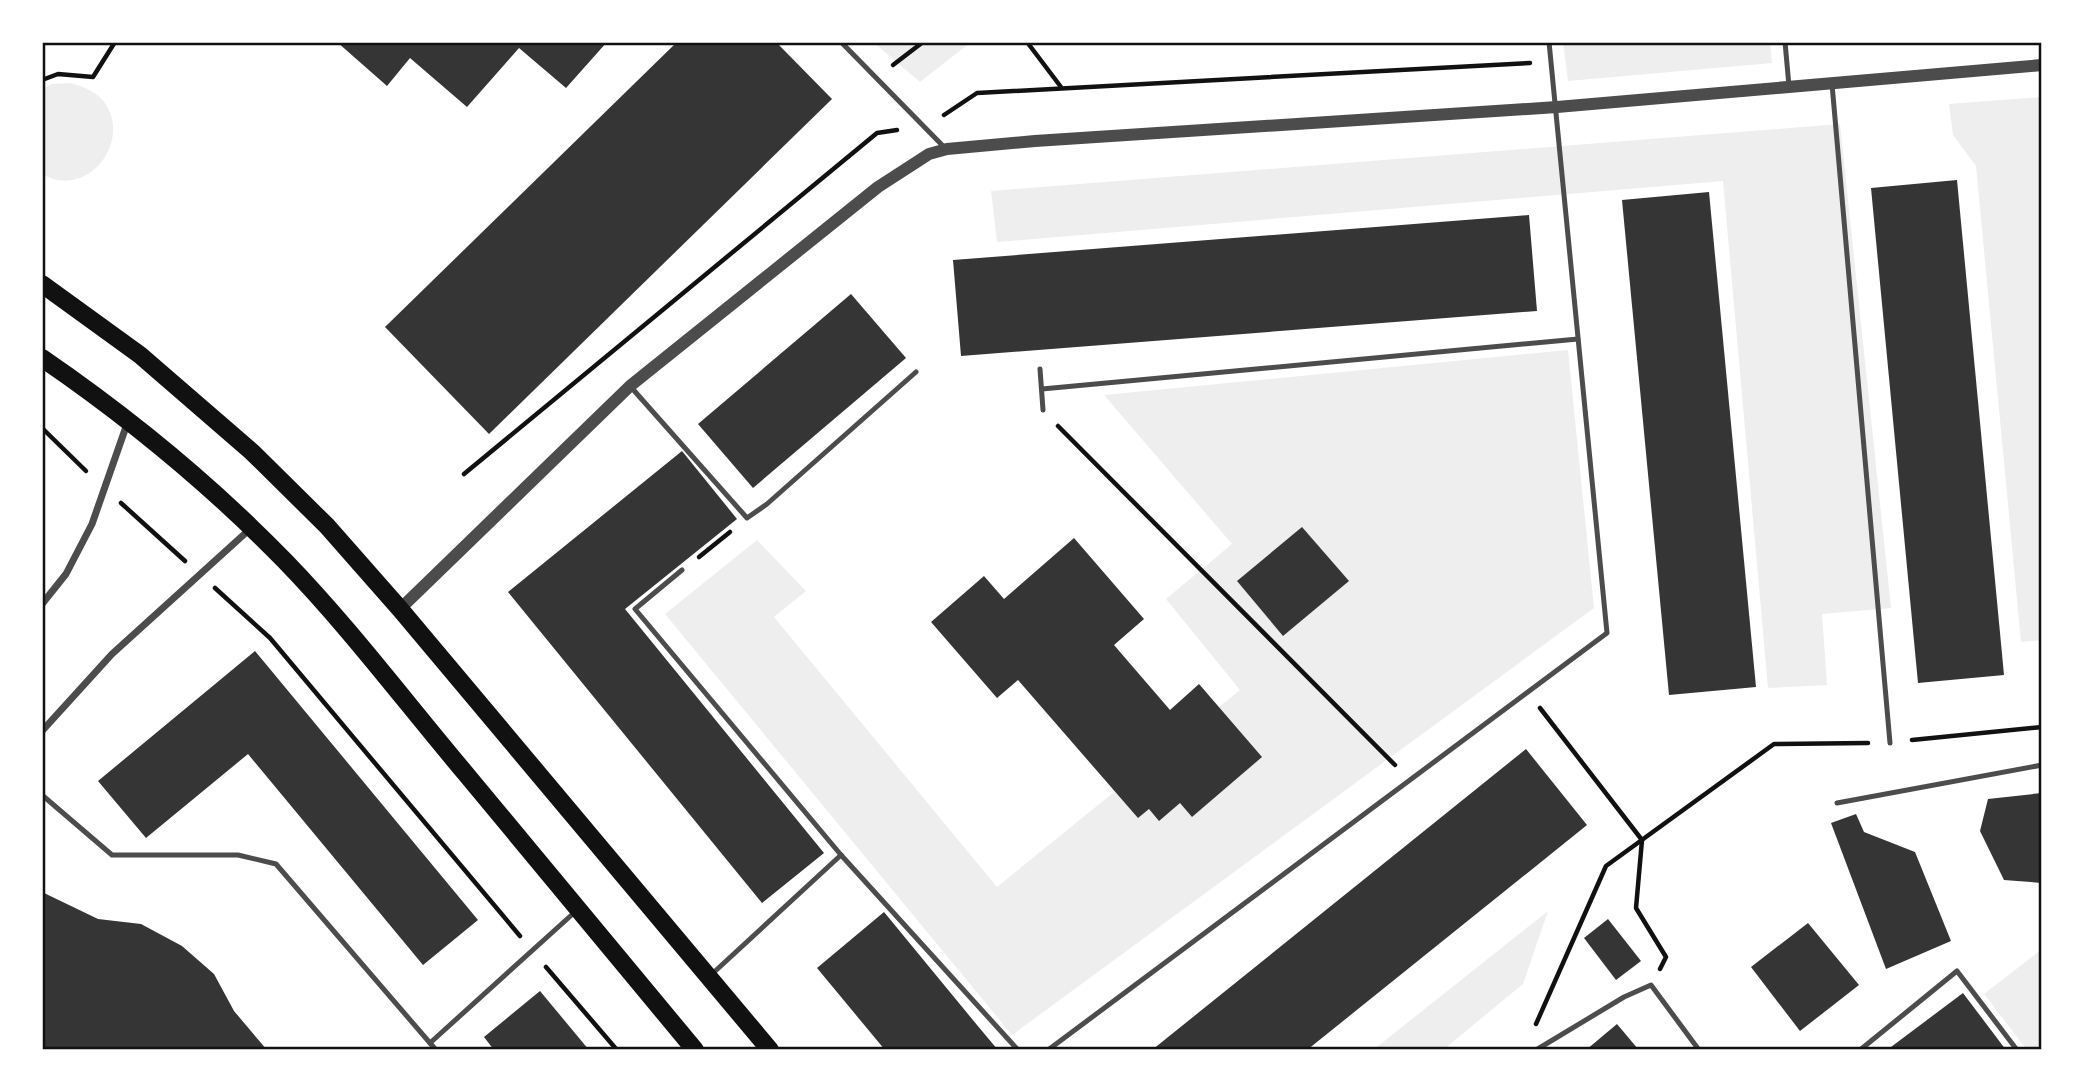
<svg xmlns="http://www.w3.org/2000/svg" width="2084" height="1092" viewBox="0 0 2084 1092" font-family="'Source Serif 4',serif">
<rect width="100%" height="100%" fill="#fff"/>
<!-- green -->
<g fill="#eee">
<path d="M873,42H971L920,82Z"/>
<path d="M1563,42H1770L1772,63L1568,81Z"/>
<path d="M71,83C83,87 96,91 104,102C129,135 99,187 57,180C52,179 47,176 42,175V89L52,84Z"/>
<path d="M2042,97V640L2021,642L1976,166L1953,135L1949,104Z"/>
<path d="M1840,124L1891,608L1822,614L1827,685L1768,688L1723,181L997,242L991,191Z"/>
<path d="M1568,350L1594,608L1012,1035L665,614L757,540L806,591L774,617L997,887L1240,690L1166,599L1232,544L1104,395Z"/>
<path d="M1548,911L1523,984L1443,1050H1373Z"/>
<path d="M2042,949V1050H2027L1984,994Z"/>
</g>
<!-- building -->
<g fill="#353535">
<path d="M337,42H607L566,88L519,48L467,107L410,58L387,86Z"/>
<path d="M677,42H776L832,99L489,434L385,327Z"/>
<path d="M1957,180L2004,675L1918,683L1871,188Z"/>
<path d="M1709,192L1756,687L1669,695L1622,200Z"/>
<path d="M1529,215L1537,311L961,356L953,260Z"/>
<path d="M851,294L906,358L753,488L698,424Z"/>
<path d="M682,451L737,519L625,609L824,853L762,903L508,592Z"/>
<path d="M1302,527L1349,581L1283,636L1237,581Z"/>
<path d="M1074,538L1144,619L1114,645L1170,710L1199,684L1262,757L1192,817L1180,803L1159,821L1149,809L1138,818L1018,680L997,698L931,622L984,576L1004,599Z"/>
<path d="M255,651L478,920L423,965L248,754L146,838L98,781Z"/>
<path d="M1526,749L1587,825L1307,1050H1152Z"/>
<path d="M2042,793V883L2004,880L1980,831L1988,799Z"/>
<path d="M1856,814L1864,832L1915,852L1951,941L1886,969L1831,823Z"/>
<path d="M42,892L98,919L141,924L182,946L214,974L234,1011L267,1050H42Z"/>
<path d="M884,912L977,1025L998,1050H885L817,968Z"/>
<path d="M1608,919L1641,961L1616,980L1584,938Z"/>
<path d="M1808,923L1859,985L1800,1031L1751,967Z"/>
<path d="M540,991L589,1050H494L484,1037Z"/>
<path d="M1963,993L2006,1050H1887Z"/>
<path d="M1617,1024L1638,1049L1586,1050Z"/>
</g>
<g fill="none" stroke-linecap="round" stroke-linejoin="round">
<!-- path -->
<g stroke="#111" stroke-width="4.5">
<path d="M1027,42L1061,87"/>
<path d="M893,65L923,42"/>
<path d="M42,80L58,74L93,77L115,42"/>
<path d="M944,115L977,93L1530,63"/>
<path d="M1058,426L1395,765"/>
<path d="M42,428L86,471"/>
<path d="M464,474L877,133L897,130"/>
<path d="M121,503L185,561"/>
<path d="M699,557L730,532"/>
<path d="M215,588L270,638L520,936"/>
<path d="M1540,708L1642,840L1636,908L1666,957L1660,969"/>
<path d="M1912,740L2042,727"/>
<path d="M546,967L617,1050"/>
<path d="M1536,1024L1606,866L1774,744L1868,743"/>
</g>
<!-- service -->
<g stroke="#4c4c4c" stroke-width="5">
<path d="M841,42L944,147"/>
<path d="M1785,42L1789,86"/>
<path d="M1832,84L1890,743"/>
<path d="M1040,369L1043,410"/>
<path d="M630,386L747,518L767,504L916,372"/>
<path d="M1042,389L1578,339"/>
<path d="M682,570L635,609L841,855L1018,1050"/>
<path d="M42,795L112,855H238L276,864L436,1050"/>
<path d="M1837,803L2042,765"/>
<path d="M712,974L841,855"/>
<path d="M430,1043L576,911"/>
<path d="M1048,1050L1607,633L1549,42"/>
<path d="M1536,1050L1624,997L1651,985L1699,1050"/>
<path d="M1860,1050L1957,971L2017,1050"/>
</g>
<!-- minor -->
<g stroke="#4c4c4c" stroke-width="7">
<path d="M42,604L66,574L92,524L128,421"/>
<path d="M42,731L112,654L250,529"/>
</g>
<!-- tertiary -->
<path stroke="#4c4c4c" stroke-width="12" d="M400,609L630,386L878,187L929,154L947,149L1035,141L1557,107L2042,65"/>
<!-- primary -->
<g stroke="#111" stroke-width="18">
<path d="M42,284L140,355L252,452L327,526L400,609L770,1050"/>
<path d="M42,358C128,417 211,485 285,561C349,627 406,703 466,774C542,866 619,958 695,1050"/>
</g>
</g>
<!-- border -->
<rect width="2084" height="1092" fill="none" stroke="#ffffff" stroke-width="88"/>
<rect x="44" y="44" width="1996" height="1004" fill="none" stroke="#111" stroke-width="2.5"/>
</svg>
